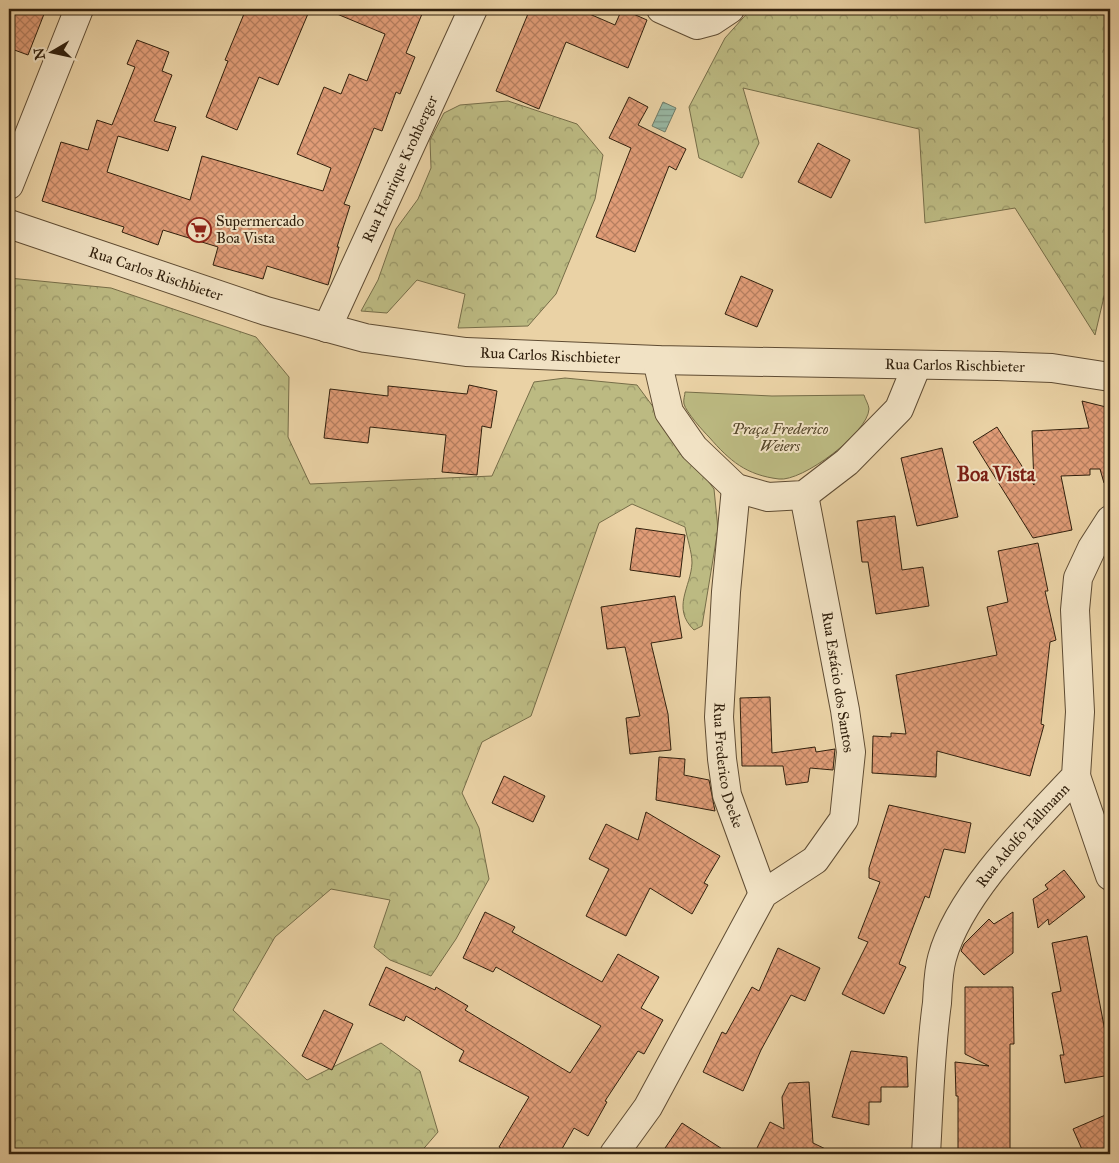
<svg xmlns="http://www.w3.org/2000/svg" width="1119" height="1163" viewBox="0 0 1119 1163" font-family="'IM FELL Great Primer',serif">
<defs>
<pattern id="forest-crowns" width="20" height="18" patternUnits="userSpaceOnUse" patternTransform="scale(1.25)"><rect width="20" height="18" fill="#bcba82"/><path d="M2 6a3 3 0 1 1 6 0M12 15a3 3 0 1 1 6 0" fill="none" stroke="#999769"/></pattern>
<pattern id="water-rules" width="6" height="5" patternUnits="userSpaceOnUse" patternTransform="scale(1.25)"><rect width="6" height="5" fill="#98b8a4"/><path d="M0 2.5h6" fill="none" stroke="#7d9584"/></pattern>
<pattern id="building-cross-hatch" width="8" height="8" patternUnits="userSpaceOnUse" patternTransform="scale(1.25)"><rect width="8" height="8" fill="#e09c77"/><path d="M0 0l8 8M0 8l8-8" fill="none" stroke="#b67f60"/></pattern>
</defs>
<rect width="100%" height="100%" fill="#ead2a5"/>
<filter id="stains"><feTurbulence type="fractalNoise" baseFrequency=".004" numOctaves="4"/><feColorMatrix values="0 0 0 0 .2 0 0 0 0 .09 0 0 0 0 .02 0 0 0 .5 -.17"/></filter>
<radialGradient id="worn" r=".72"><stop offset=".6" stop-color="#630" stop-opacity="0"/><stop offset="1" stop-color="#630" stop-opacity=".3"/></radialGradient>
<!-- forest -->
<g fill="url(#forest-crowns)" stroke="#766d48">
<path d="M751,9H1110V271L1095,335L1015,208L925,223L919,129L743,88L759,143L742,178L699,158L689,107L725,38Z"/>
<path d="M508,101L577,124L603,155L595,199L556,294L528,326L458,328L465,294L417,280L387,313L361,311L378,280L396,229L418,199L431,168L430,140L444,113L460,105Z"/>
<path d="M9,278L111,288L256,337L289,377L288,437L310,484L492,476L534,382L565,378L637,385L714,489L718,529L702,626L694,630C671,608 691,587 692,563C692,552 687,538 685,527L632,504L599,523L531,716L482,742L462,793L479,828L489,879L456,939L431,976L390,960L374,947L390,900L331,889L275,937L233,1010L307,1080L381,1043L420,1071L438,1132L419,1154H9Z"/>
</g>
<!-- green -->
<path fill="#bcba82" stroke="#766d48" d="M685,392L772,396L864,395C865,399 869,405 869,409C868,433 802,482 779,479C746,475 730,461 709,437C703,431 686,412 684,404C683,400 685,395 685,392Z"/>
<!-- water -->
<path fill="url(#water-rules)" stroke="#6f7b68" d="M663,102L676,108L665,132L652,126Z"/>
<!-- building -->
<g fill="url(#building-cross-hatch)" stroke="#31200d">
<path d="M9,9H46L28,55L9,48Z"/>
<path d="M246,9H310L278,85L259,77L237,130L206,117L228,61L225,60Z"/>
<path d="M325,9H409L422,14L406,53L415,57L400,94L396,92L382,131L374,128L344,204L350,206L337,247H339L328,285L267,266L263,279L213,265L218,247L163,230L158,245L122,232L124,227L42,201L61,142L88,150L97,120L112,125L135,67L127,64L137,40L169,52L162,71L172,75L154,121L176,127L168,151L118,136L107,172L190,200L202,156L323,191L331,168L297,154L324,87L341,94L349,74L367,81L385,34Z"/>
<path d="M530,9H578L615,25L622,9L647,20L628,68L566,42L539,109L496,91Z"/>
<path d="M629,97L648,107L638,125L686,149L676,170L669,166L635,252L596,237L631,148L609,138Z"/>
<path d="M818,143L850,160L831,198L798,182Z"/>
<path d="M741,276L773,290L757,327L725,314Z"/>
<path d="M469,385L497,391L491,428L482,426L477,475L442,472L446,435L370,427L368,443L324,438L330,389L388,396V386L467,394Z"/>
<path d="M1082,401L1110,408V482L1104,483L1100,469H1090V475L1061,476L1072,530L1033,538L973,442L997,427L1034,485L1032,431L1089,428Z"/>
<path d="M942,448L958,517L917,526L901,458Z"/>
<path d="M895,516L902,570L923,567L929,606L876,614L868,562H862L857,521Z"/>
<path d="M636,528L685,535L680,577L630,570Z"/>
<path d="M1038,543L1048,591H1045L1056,640L1050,642L1041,724L1044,725L1030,776L937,751L936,777L872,773L873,736L891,737V733L906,734L896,675L997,655L987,607L1008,602L998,551Z"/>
<path d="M675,596L682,638L651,643L668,714L671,750L630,754L626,718L640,716L625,647L607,649L601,607Z"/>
<path d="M770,697L772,753L815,747L816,752L835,749L833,770L810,768L808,782L786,785L783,766H742L740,698Z"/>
<path d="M659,757L685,759L684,775L709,780L715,811L656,800Z"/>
<path d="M504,776L545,796L533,822L492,803Z"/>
<path d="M889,805L971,823L965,853L944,849L929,898L925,896L899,964L906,967L884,1014L842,994L868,942L858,938L880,882L869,878V868Z"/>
<path d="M646,812L720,856L704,883L708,885L692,914L650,888L626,936L586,916L609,869L589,859L606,824L638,840Z"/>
<path d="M1064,870L1085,897L1049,925L1048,919L1038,928L1033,899L1048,889L1045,885Z"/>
<path d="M485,912L515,927L512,932L602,982L618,954L659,977L641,1008L663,1020L644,1054L638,1051L605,1101L607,1102L588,1136L574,1128L559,1154H510L499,1147L529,1097L459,1061L464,1051L406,1016L404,1021L369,1005L386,967L435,990L436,987L468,1006L465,1010L570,1073L601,1026L496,967L493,972L463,958Z"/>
<path d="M1013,912V953L984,975L961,951L964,944L989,919L994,924Z"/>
<path d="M1087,936L1108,1047L1110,1046V1075L1065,1083L1060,1055H1064L1052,993L1061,991L1052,943Z"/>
<path d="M778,948L820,968L805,1001L791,995L761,1050L743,1091L703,1072L722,1032L726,1034L752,987L759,991Z"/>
<path d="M965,987H1013L1014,1044H1010V1154H958V1096H956L955,1062L989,1066L965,1054Z"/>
<path d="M324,1010L353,1024L332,1070L302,1056Z"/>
<path d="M851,1051L907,1057L908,1087H881V1102H869V1125L832,1117Z"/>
<path d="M809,1082L813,1143L836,1154H754L770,1122L784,1129L782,1097L789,1083Z"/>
<path d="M1110,1113V1154H1084L1073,1129Z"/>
<path d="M682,1123L730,1154H661Z"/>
</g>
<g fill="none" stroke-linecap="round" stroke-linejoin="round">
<defs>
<g id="minor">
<path d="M661,9L697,25L712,21L730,9"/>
<path d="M9,185L79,9"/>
<path id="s1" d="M9,224L266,311L365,338L466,352L657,360L997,366L1052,368L1110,377"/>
<path id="s2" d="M327,328L473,9"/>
<path d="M657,360L669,412L694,448L736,488L768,497L804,495L847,462L899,409L917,365"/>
<path id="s3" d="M736,488L726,592L719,717L722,759L727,795L763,894"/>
<path d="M1076,776L1110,876"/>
<path d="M614,1154L648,1107L763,894L815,860L844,819L851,752L845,710L804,495"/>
<path id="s4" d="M926,1154C929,1104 930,1053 937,1003C938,988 938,972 942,958C959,894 1032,823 1076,776L1080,712L1075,610L1078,578L1092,548L1110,520"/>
</g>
</defs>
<!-- minor casing -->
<use href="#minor" stroke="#5f4c33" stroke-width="30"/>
<!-- minor -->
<use href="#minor" stroke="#f1e2c4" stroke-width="28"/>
</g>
<!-- icons -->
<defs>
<symbol id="supermarket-ring" viewBox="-11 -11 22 22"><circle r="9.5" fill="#f1e2c4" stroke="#8f2418" stroke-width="1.5"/><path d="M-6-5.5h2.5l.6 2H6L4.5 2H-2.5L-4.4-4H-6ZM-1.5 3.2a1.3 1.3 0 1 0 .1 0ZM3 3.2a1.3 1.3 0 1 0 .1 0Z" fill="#8f2418"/></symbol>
</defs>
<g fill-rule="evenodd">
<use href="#supermarket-ring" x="185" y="216" width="28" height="28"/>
</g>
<g text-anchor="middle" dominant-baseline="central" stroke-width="4" stroke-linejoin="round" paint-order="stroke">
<!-- street labels -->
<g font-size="15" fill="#31200d" stroke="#f1e2c4">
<text stroke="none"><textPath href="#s2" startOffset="175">Rua Henrique Krohberger</textPath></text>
<text stroke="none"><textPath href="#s1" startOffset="155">Rua Carlos Rischbieter</textPath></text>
<text stroke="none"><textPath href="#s1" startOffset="560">Rua Carlos Rischbieter</textPath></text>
<text stroke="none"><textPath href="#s1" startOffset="965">Rua Carlos Rischbieter</textPath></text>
<text transform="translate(838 682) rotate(81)">Rua Estácio dos Santos</text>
<text stroke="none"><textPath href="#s3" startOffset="279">Rua Frederico Deeke</textPath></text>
<text stroke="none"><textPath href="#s4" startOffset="345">Rua Adolfo Tallmann</textPath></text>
</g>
<!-- poi labels -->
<g font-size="15" fill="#31200d" stroke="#f1e2c4" text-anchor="start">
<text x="216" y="221">Supermercado<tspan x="216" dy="17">Boa Vista</tspan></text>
</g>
<!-- park labels -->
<g font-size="15" font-style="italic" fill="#54462a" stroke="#f1e2c4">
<text x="780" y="429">Praça Frederico<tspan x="780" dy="17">Weiers</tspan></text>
</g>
<!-- district labels -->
<g font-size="20" font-weight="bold" fill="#7a1f14" stroke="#f1e2c4">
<text x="996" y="474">Boa Vista</text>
</g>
</g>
<!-- margin -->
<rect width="1119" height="1163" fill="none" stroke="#ead2a5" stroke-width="30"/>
<rect x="10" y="10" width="1099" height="1143" fill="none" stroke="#31200d" stroke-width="2.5"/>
<rect x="15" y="15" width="1089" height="1133" fill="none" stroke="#31200d"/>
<!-- north arrow -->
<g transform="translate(52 52) rotate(261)" stroke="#f1e2c4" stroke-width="4" paint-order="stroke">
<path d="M0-4L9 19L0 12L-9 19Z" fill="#31200d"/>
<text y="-8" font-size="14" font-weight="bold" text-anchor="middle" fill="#31200d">N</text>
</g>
<rect width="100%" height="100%" filter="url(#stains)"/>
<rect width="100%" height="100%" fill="url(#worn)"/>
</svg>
